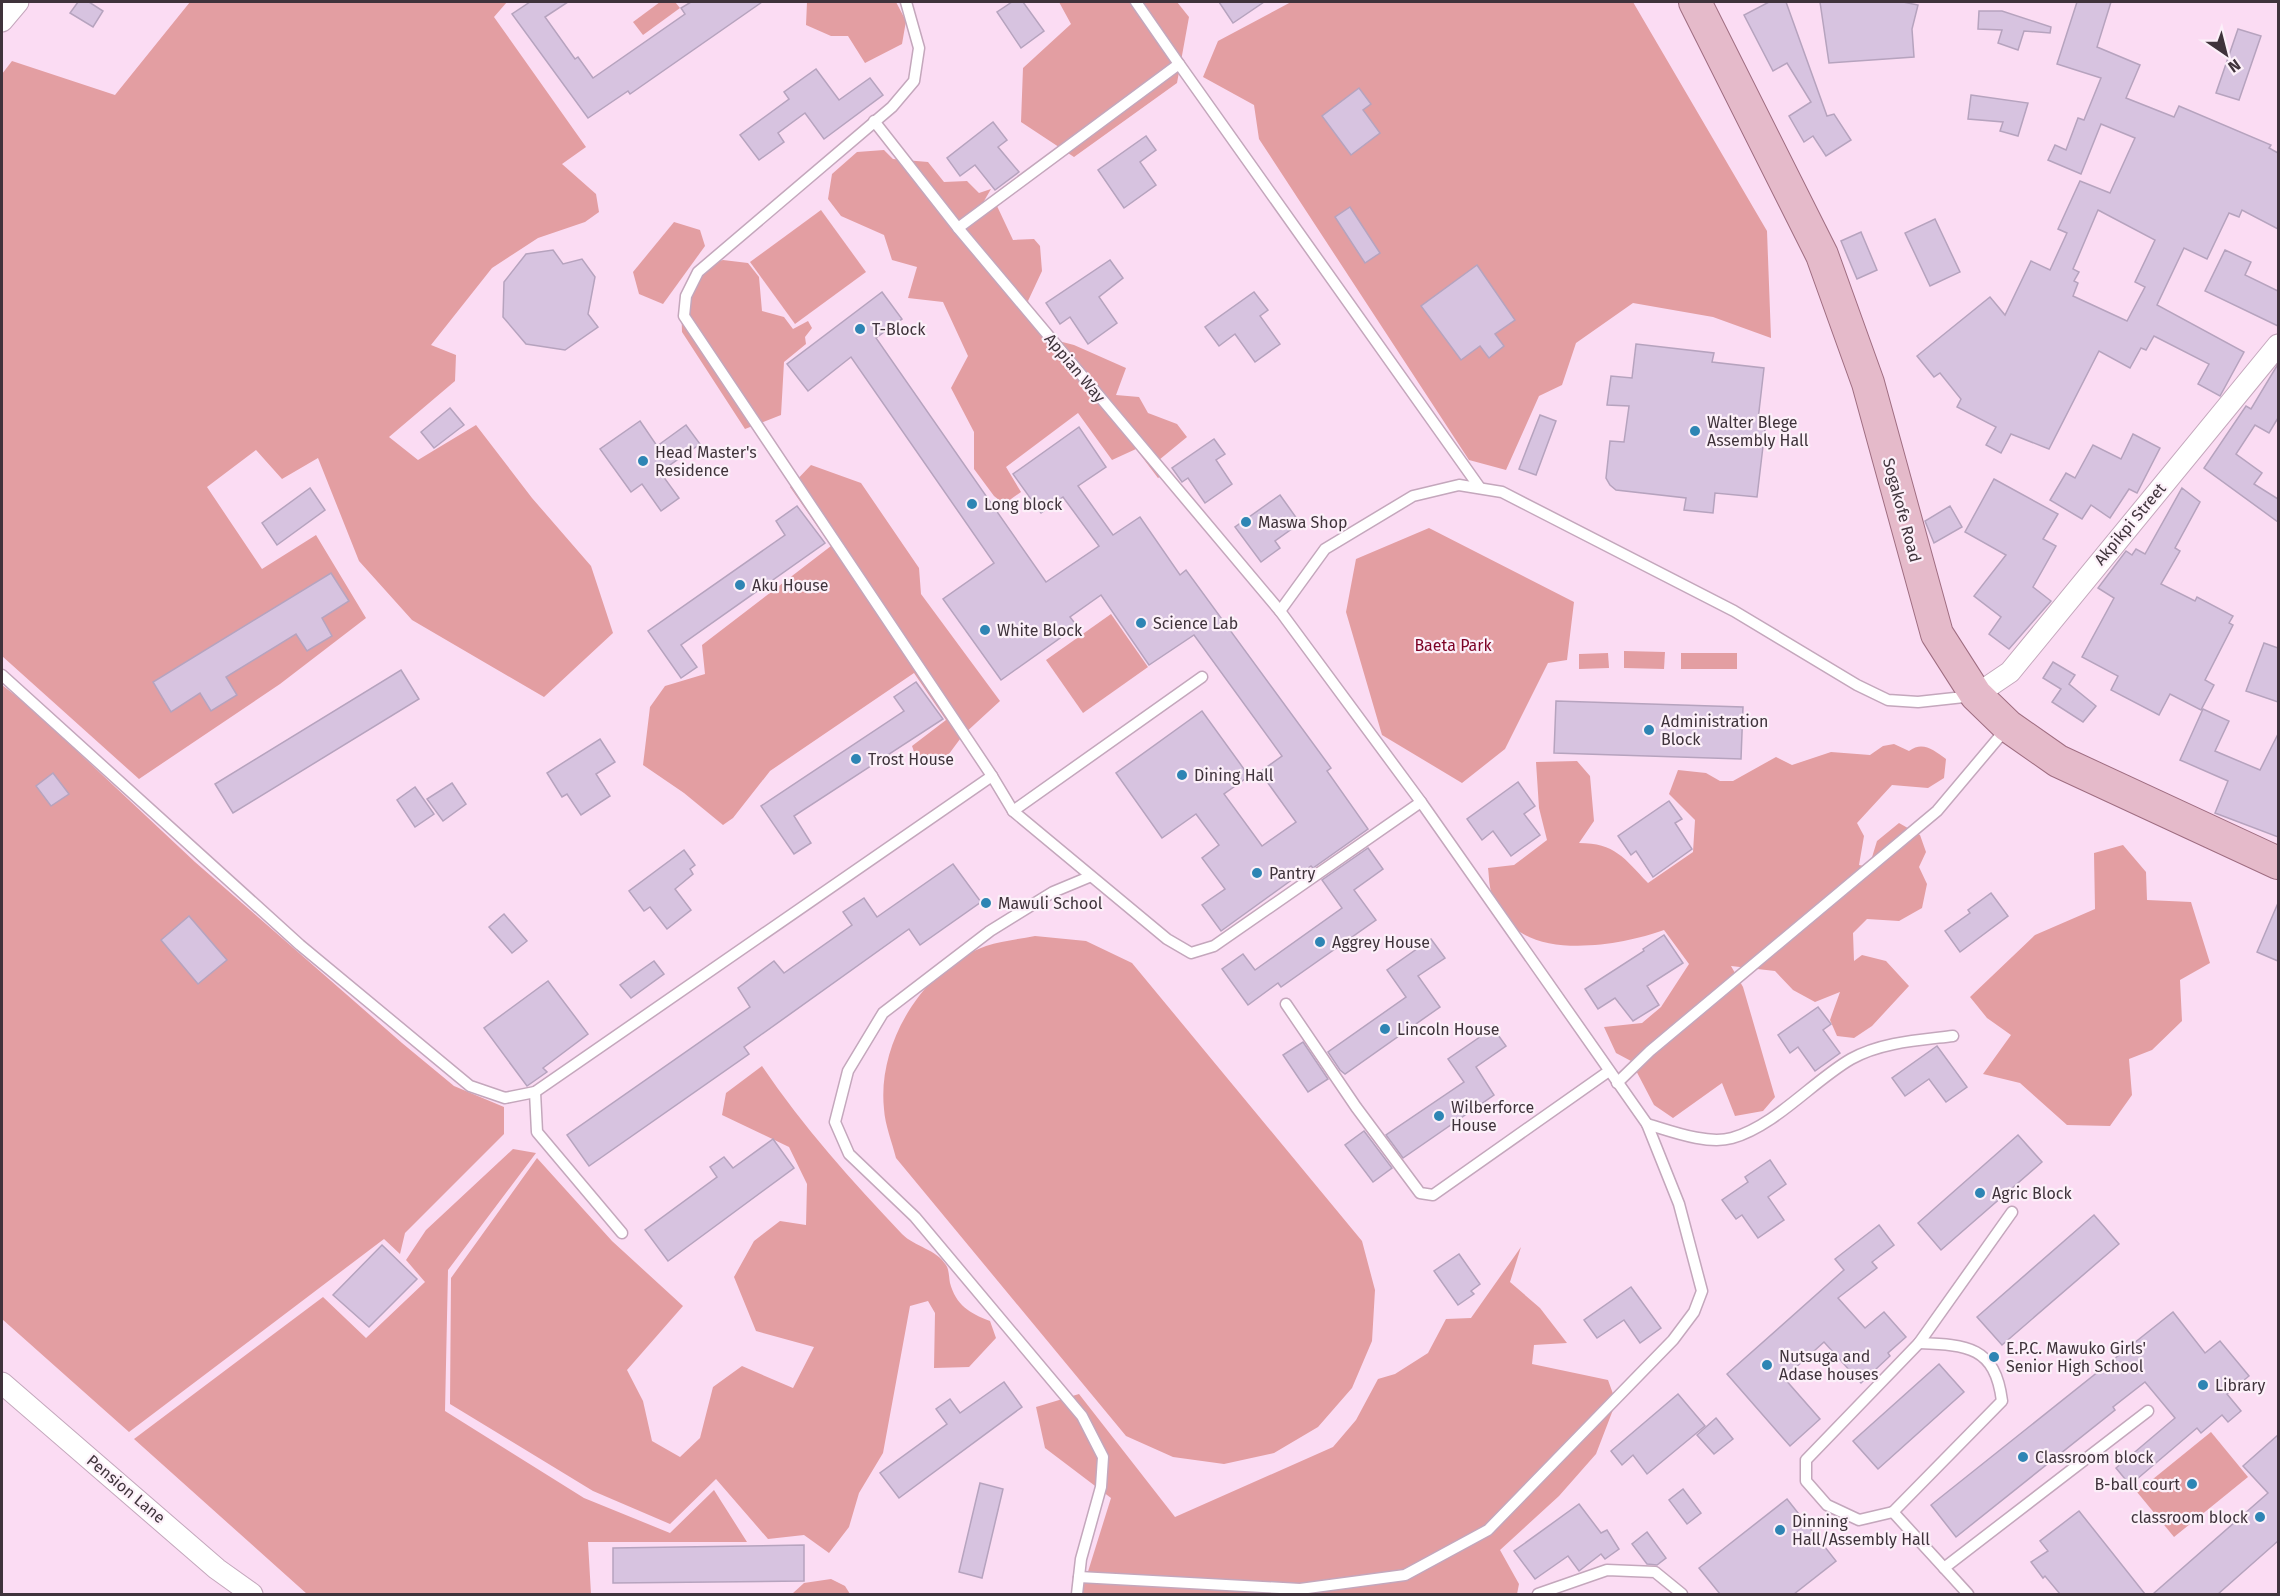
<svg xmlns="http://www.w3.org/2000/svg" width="2280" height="1596" viewBox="0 0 2280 1596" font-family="'Fira Sans',sans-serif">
<rect width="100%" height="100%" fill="#fbdcf3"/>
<!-- green -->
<g fill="#e39ea2">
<path d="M190,2H507L494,17L586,147L562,164L596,194L599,212L585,222L538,238L492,268L431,345L456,355L455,381L389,437L418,460L476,425L532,498L591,566L613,633L544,697L412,620L359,561L318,458L282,479L256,450L207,487L262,569L316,535L366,618L280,684L139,779L2,656V74L12,61L115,95Z"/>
<path d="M660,2H675L680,8L643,35L633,22Z"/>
<path d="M807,2H896L906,21L902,44L865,63L848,36H831L806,25Z"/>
<path d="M1059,2H1177L1189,17L1177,83L1074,157L1021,122L1023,68L1071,24Z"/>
<path d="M1291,2H1633L1767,231L1771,338L1713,317L1633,303L1576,343L1562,385L1539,396L1506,470L1469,460L1259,139L1254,105L1203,77L1218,41Z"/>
<path d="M884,150L893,159L928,162L944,182L967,181L979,193L991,189L984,201L997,206L1013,240L1034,239L1040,246L1042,271L1028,301L1047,338L1074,345L1126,368L1116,395L1139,397L1148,413L1177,424L1187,437L1159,460L1167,472L1158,478L1136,449L1112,460L1078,413L1006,467L1021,492L1004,504L994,496L974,469V432L951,388L968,356L943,302L908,298L917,267L892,260L884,235L841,216L828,199L832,174L857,152Z"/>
<path d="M821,210L866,272L795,324L750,262Z"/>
<path d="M674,222L700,230L705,246L663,304L639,294L633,272Z"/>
<path d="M723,260L748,263L759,277L762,311L784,317L793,329L808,321L812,328L805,337L806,344L784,362L781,415L745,429L682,332L681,301L697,268Z"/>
<path d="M811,465L861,483L919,568L921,594L1000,701L963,735L943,762L918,763L912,746L946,720L914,673L770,771L733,818L723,825L684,793L643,765L650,707L665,686L705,674L702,645L831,546L790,487Z"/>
<path d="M1429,528L1574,602L1567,660L1548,663L1505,749L1462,783L1382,735L1346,612L1356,559Z"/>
<path d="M1111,614L1148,667L1083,713L1046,660Z"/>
<path d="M1624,651L1665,652L1664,669L1624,668Z"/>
<path d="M1608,653L1609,668L1579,669V654Z"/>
<rect x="1681" y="653" width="56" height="16"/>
<path d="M2,685L29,706L195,862L402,1043L454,1086L504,1107V1134L405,1233L400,1254L384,1239L129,1432L2,1319Z"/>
<path d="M1894,744L1909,751C1923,741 1933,750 1946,759L1944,778L1928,788L1892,785L1857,823L1864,836L1859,865L1869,867L1877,841L1899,823L1920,835L1926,852L1919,867L1927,884L1922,908L1899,921L1867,919L1853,933L1854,961L1862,955L1886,961L1909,986L1872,1026L1854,1038L1837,1036L1830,1020L1840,992L1815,1002L1793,990L1775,971L1731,966L1743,987L1775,1097L1763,1111L1735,1116L1722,1083L1673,1118L1654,1105L1631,1061L1616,1053L1604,1027L1642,1023L1661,1007L1689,964L1664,930C1625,944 1557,956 1520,932C1515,929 1493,898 1491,891C1489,885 1489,875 1488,868L1514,865L1547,840L1539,808L1536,762L1577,761L1590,776L1594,821L1579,843C1615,843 1624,858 1648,883L1693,852L1695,820L1669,794L1678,770L1706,773L1720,781H1733L1776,757L1792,765L1831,752L1870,755L1883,746Z"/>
<path d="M2123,845L2146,872L2147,900L2191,902L2210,963L2180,980L2182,1021L2152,1050L2129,1059L2132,1095L2110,1126L2067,1125L2020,1083L1983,1074L2011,1035L1987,1018L1970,997L2035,935L2095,909L2094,853Z"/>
<path d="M1035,936L1086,941L1132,963L1362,1241L1375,1290L1372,1341L1352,1388L1318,1427L1274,1453L1224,1464L1173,1457L1126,1436L896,1158C892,1142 885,1125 884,1109C877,1043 923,968 986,946C1001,941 1019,939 1035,936Z"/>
<path d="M762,1066C803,1127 852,1181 902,1234C915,1247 936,1249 946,1265C949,1269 949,1278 950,1283C956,1305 969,1313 990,1321L996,1338L969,1367L934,1368L935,1313L928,1301L910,1306L883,1453L859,1493L849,1527L829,1553L804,1535L768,1539L716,1479L670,1524L593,1491L450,1404L451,1278L537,1158L612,1241L683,1306L627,1370L643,1401L652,1441L680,1457L700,1438L713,1387L742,1366L793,1388L814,1347L756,1331L734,1277L754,1241L780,1221L806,1225L807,1184L789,1147L722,1115L726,1093Z"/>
<path d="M513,1149L536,1153L448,1270L445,1411L584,1498L670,1533L714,1490L747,1542H588L591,1594H307L134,1439L323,1297L366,1338L425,1282L406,1260L426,1230Z"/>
<path d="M1521,1247L1510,1282L1540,1308L1567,1343L1534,1345L1532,1364L1608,1380L1616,1402L1596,1454L1559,1496L1500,1550L1519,1584L1517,1594H1081L1111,1498L1045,1448L1036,1407L1079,1394L1175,1517L1333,1447L1356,1420L1378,1379L1395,1374L1428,1353L1446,1319L1471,1318Z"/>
<path d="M2211,1432L2248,1477L2174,1537L2137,1492Z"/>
<path d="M831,1579L845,1586L850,1594H792L804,1583Z"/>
</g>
<!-- building -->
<g fill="#d7c3e0" stroke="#b6a3be" stroke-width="1.5" fill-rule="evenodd">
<path d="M78,2H89L103,11L93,27L70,13Z"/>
<path d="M530,2H568L545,17L575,59L578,57L593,78L685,14L681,8L691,2H762L630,94L628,91L588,118L512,14Z"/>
<path d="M1012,2H1023L1044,31L1021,48L997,12Z"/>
<path d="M1219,2H1264L1233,23Z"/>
<path d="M1769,2H1786L1827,116L1834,114L1851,140L1826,156L1813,136L1804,142L1789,116L1811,102L1787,63L1773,71L1744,15Z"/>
<path d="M1820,2H1903L1918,5L1912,29L1914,57L1829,63Z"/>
<path d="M2077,2H2111L2097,47L2140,65L2126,98L2174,117L2179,106L2271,145L2269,148L2278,153V229L2242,210L2239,217L2229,213L2207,259L2184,248L2157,305L2244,352L2220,396L2198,384L2209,364L2154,336L2146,350L2141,348L2130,368L2099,351L2049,449L2011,434L2001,453L1986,445L1996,427L1957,407L1961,399L1940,373L1934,377L1917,356L1990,297L2005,315L2031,261L2050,270L2067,233L2058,229L2080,181L2110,193L2135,138L2101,124L2081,174L2048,160L2055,145L2066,150L2078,118L2084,120L2101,78L2057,64ZM2098,210L2155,240L2135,282L2145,287L2127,321L2073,296L2078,283L2074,281L2079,272L2073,269Z"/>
<path d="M1979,11H2002L2051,27L2050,33L2024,31L2018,50L1998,43L2002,30L1978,29Z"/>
<path d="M2238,29L2261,36L2239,100L2216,93Z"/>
<path d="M816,69L839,100L870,78L883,95L824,139L805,113L778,133L784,142L759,160L740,135L789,99L784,92Z"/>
<path d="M1359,88L1371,104L1363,110L1380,133L1351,155L1322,116Z"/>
<path d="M1971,95L2028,103L2018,136L2000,131L2003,122L1968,119Z"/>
<path d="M993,122L1007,140L998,147L1019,172L995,190L975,165L960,176L947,158Z"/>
<path d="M1146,136L1156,150L1140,162L1156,185L1124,208L1098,170Z"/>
<path d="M1350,207L1380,253L1365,263L1335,217Z"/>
<path d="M1935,219L1960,272L1930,286L1905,233Z"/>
<path d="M1861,232L1877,270L1857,279L1841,241Z"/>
<path d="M553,250L563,264L582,259L595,277L588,314L598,327L565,350L526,344L503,317L504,282L526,254Z"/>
<path d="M2225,250L2251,262L2245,275L2278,291V326L2205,291Z"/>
<path d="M1110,260L1123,278L1099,297L1117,323L1088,344L1070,317L1060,324L1046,303Z"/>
<path d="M1477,265L1515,320L1495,334L1504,346L1489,358L1480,346L1461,360L1421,306Z"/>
<path d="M882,292L902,319L876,338L1046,582L1099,546L1063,497L1041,513L1013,474L1079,427L1106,467L1078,486L1113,535L1140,517L1180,575L1186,570L1331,768L1327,771L1368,829L1313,868L1311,866L1221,931L1202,905L1225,889L1202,858L1219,845L1196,814L1162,838L1116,773L1202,711L1249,776L1224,794L1262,846L1296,822L1260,772L1282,756L1194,635L1149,665L1101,595L1070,617L1077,626L1001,680L943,599L994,563L851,357L808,391L787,364Z"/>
<path d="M1254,292L1268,310L1260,316L1280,344L1255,362L1235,334L1219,346L1205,327Z"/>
<path d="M1636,344L1714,353L1712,362L1764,368L1758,420L1766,421L1757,497L1715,493L1713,513L1684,510L1686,498L1616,490L1610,485L1606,478L1610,441L1624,442L1629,406L1607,405L1611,376L1632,378Z"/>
<path d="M2278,364V418L2269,433L2255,425L2236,454L2262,473L2254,484L2278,499V522L2204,468L2246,406L2251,409Z"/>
<path d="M450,408L464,425L434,448L421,432Z"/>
<path d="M1540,415L1556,421L1536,475L1519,469Z"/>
<path d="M640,421L657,446L686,425L700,444L660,472L679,498L661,511L642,484L631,492L600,449Z"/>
<path d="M2133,434L2160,448L2137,493L2129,489L2110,518L2091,505L2082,519L2050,500L2066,473L2075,478L2093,445L2121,459Z"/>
<path d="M1214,439L1225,454L1216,460L1232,484L1205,503L1188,478L1182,482L1172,468Z"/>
<path d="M1994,479L2058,514L2043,539L2056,546L2033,587L2051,601L2009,649L1989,634L2001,617L1974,596L2006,555L1965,532Z"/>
<path d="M310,488L325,510L277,545L262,523Z"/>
<path d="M2182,488L2200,502L2175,548L2180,551L2161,584L2195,601L2197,597L2233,616L2229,623L2233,625L2205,680L2214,685L2201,710L2170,694L2159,715L2111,690L2118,676L2082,657L2114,598L2098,588L2126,551L2132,555L2136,549L2145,554Z"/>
<path d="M1280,495L1300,523L1275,541L1280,548L1261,562L1235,527Z"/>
<path d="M797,506L825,543L681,645L697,667L681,678L648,631L785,535L776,521Z"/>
<path d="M1950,506L1962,527L1934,543L1925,521Z"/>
<path d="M331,573L349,601L322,618L332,636L307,651L296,634L226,677L237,695L211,711L200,693L171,712L153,682Z"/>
<path d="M2264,643L2278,648V702L2246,691Z"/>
<path d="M2053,662L2075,675L2069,684L2096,706L2083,722L2052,702L2061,689L2043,678Z"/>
<path d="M401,670L419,699L233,813L215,784Z"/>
<path d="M916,682L943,719L794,816L811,843L794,854L761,806L904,711L894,697Z"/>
<path d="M1556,701L1743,707L1741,759L1554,753Z"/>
<path d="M2203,709L2229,721L2215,751L2260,770L2278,734V837L2215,813L2228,781L2180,760Z"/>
<path d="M600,739L615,762L596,774L610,796L581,815L567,794L562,797L547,773Z"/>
<path d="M53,773L69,794L51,806L36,786Z"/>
<path d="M1518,782L1535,806L1524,814L1540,835L1511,856L1493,831L1482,840L1467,819Z"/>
<path d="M452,783L466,804L443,821L427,799Z"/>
<path d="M415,787L434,814L415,827L397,800Z"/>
<path d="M1669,801L1682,819L1675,823L1692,849L1653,877L1636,851L1631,855L1618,836Z"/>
<path d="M1368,848L1383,869L1354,890L1376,920L1281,987L1278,983L1248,1005L1222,969L1243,954L1255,970L1342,908L1322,880Z"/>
<path d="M684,850L695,865L690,869L693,874L675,889L691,910L667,929L650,907L644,911L629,891Z"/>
<path d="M953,864L981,902L920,945L909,929L744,1047L749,1054L589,1166L567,1135L750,1007L738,988L774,961L784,973L852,925L843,912L864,898L877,917Z"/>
<path d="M1991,893L2008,916L1960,952L1945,931L1970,913L1968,910Z"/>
<path d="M2278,903V961L2257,952Z"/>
<path d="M504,914L527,941L512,953L489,927Z"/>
<path d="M189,916L227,960L198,984L161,940Z"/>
<path d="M1664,935L1683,963L1647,986L1659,1005L1633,1021L1615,998L1598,1009L1585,989L1644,951L1643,949Z"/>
<path d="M1431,939L1445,958L1418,976L1440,1007L1345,1074L1340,1070L1328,1052L1406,997L1387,970Z"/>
<path d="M654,961L664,974L631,998L620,985Z"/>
<path d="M548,981L588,1034L543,1068L547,1072L527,1086L484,1028Z"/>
<path d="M1818,1007L1831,1024L1823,1030L1840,1053L1815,1071L1798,1047L1790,1053L1778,1035Z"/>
<path d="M1493,1028L1506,1046L1476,1067L1494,1095L1403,1158L1386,1135L1464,1082L1448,1059Z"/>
<path d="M1303,1042L1328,1079L1308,1092L1283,1055Z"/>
<path d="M1937,1046L1967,1087L1946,1102L1929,1079L1905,1096L1892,1078Z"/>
<path d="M1364,1131L1392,1168L1373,1182L1345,1145Z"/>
<path d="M2018,1135L2042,1162L1941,1250L1918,1223Z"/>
<path d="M773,1139L794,1168L668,1261L645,1230L717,1177L710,1167L724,1157L733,1168Z"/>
<path d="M1770,1160L1786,1184L1768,1197L1784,1220L1758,1238L1742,1215L1736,1219L1722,1200L1748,1182L1745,1177Z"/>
<path d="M2094,1215L2119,1244L2002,1345L1977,1317Z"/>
<path d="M1879,1225L1894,1245L1872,1262L1877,1268L1838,1298L1865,1328L1884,1312L1906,1337L1888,1353L1890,1356L1861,1383L1824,1342L1784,1378L1820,1419L1790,1446L1727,1374L1844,1270L1835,1259Z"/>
<path d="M382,1245L417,1279L369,1327L333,1295Z"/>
<path d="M1459,1254L1480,1284L1471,1291L1474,1294L1458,1305L1434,1271Z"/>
<path d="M1631,1287L1661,1328L1640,1343L1624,1320L1597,1338L1584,1320Z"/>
<path d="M2173,1312L2205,1353L2220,1341L2249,1376L2227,1394L2241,1411L2228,1422L2222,1415L2201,1433L2197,1428L2130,1485L2116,1468L2175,1418L2145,1382L2113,1407L2115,1410L1956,1537L1931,1505Z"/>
<path d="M1939,1364L1964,1392L1878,1469L1853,1441Z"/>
<path d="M1004,1382L1022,1407L899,1498L880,1473L947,1424L936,1409L950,1399L960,1413Z"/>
<path d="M1678,1394L1705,1426L1647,1474L1633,1455L1622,1465L1611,1451Z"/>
<path d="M1716,1418L1733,1439L1714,1454L1697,1435Z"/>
<path d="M2278,1435V1541L2218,1594H2153L2268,1493L2243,1466Z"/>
<path d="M980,1483L1003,1489L982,1578L959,1572Z"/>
<path d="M1683,1489L1701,1513L1687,1524L1669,1500Z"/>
<path d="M1787,1499L1836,1561L1794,1594H1720L1699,1568Z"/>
<path d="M1579,1504L1601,1533L1607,1530L1619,1549L1605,1559L1601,1554L1579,1571L1568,1556L1535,1579L1514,1551Z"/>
<path d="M2079,1511L2145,1594H2060L2045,1576L2043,1578L2031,1562L2048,1551L2040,1541Z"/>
<path d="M1647,1532L1666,1558L1657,1565L1647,1564L1632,1544Z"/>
<path d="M804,1545V1581L613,1583V1548Z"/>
</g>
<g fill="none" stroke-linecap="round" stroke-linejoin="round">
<defs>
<g id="lane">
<path d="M906,2L919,48L914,81L892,107L698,272L686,296L684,316L992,776"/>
<path d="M1136,2L1179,64"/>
<path d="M874,121L958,228L1280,611"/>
<path d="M958,228L1179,64L1480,488"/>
<path d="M2,675L300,945L470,1086L505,1098L535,1092L992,776L1013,811L1167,939L1191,953L1214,946L1421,802"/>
<path d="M1013,811L1202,677"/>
<path d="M1286,1004L1356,1107L1420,1193L1433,1195L1609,1071"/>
<path d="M1617,1083L1650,1051L1937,811L2006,729"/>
<path d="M535,1092L537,1132L622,1233"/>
<path d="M1647,1124C1671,1131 1707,1145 1732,1138C1775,1126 1813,1081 1851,1059C1881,1042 1920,1040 1953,1036"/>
<path d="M1893,1512L1859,1520L1827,1505L1806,1481V1460L1919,1343"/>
<path d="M1944,1568L2148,1411"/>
<path d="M1079,1577L1300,1589L1405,1575L1488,1530L1673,1340L1694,1312L1702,1291L1679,1204L1647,1124L1421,802L1280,611L1325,549L1413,496L1459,485L1502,492L1734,611L1857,685L1888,700L1918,702L1973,696"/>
<path d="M1077,1594L1081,1559L1101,1487L1103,1457L1082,1416L915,1217L849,1154L835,1122L848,1071L883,1013L990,931L1053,892L1089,877"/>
<path d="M1538,1594L1607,1570L1655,1572L1682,1594"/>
<path d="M1968,1594L1893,1512L2002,1401C1995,1346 1967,1345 1919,1343L2012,1212"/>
</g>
<g id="street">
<path d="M2,21L18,2"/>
<path d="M1976,695L2010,672L2278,345"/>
<path d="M2,1383L217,1569L252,1594"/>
</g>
<path id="primary" d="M1695,2L1822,255L1868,383L1937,634L1976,695L2008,726L2058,761L2278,863"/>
</defs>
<!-- lane casing -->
<use href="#lane" stroke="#c4a7bc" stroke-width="13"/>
<!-- street casing -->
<use href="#street" stroke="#c4a7bc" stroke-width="23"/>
<!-- primary casing -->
<use href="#primary" stroke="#9f6d81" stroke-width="34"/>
<!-- lane -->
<use href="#lane" stroke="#fff" stroke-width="10"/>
<!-- street -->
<use href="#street" stroke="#fff" stroke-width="21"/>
<!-- primary -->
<use href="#primary" stroke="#e5baca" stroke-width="32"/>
</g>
<!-- markers -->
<g fill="#2e85b4" stroke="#fcf0f9" stroke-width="2">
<circle cx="860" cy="329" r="6"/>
<circle cx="1695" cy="431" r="6"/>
<circle cx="643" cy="461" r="6"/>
<circle cx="972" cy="504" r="6"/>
<circle cx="1246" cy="522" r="6"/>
<circle cx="740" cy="585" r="6"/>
<circle cx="1141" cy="623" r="6"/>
<circle cx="985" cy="630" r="6"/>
<circle cx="1649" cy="730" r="6"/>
<circle cx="856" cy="759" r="6"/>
<circle cx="1182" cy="775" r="6"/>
<circle cx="1257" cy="873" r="6"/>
<circle cx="986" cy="903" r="6"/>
<circle cx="1320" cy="942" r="6"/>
<circle cx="1385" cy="1029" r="6"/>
<circle cx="1439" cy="1116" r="6"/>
<circle cx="1980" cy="1193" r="6"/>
<circle cx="1994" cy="1357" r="6"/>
<circle cx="1767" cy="1365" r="6"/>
<circle cx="2203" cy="1385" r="6"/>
<circle cx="2023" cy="1457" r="6"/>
<circle cx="2192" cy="1484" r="6"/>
<circle cx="2260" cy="1517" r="6"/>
<circle cx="1780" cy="1530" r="6"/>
</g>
<g text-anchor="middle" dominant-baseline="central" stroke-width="4.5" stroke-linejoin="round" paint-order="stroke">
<!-- poi labels -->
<g font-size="16" fill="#3f333b" stroke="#fcf0f9" text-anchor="start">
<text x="872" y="329">T-Block</text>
<text x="1707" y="422">Walter Blege<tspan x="1707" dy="18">Assembly Hall</tspan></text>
<text x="655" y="452">Head Master's<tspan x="655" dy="18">Residence</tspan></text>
<text x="984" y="504">Long block</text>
<text x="1258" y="522">Maswa Shop</text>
<text x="752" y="585">Aku House</text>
<text x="1153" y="623">Science Lab</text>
<text x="997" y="630">White Block</text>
<text x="1661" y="721">Administration<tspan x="1661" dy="18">Block</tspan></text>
<text x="868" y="759">Trost House</text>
<text x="1194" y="775">Dining Hall</text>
<text x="1269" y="873">Pantry</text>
<text x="998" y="903">Mawuli School</text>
<text x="1332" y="942">Aggrey House</text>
<text x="1397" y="1029">Lincoln House</text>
<text x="1451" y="1107">Wilberforce<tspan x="1451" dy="18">House</tspan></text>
<text x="1992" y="1193">Agric Block</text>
<text x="2006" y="1348">E.P.C. Mawuko Girls'<tspan x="2006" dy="18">Senior High School</tspan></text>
<text x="1779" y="1356">Nutsuga and<tspan x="1779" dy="18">Adase houses</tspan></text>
<text x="2215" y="1385">Library</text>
<text x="2035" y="1457">Classroom block</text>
<text x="2180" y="1484" text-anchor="end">B-ball court</text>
<text x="2248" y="1517" text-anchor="end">classroom block</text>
<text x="1792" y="1521">Dinning<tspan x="1792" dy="18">Hall/Assembly Hall</tspan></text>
</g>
<!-- street labels -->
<g font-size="16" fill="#3f333b" stroke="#fcf0f9">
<text transform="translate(1075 368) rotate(50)">Appian Way</text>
<text transform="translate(1902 510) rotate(75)">Sogakofe Road</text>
<text transform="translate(2130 524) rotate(-50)">Akpikpi Street</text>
<text transform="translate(126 1489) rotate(40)">Pension Lane</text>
</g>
<!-- park labels -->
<g font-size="16" fill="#7c0125" stroke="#fcf0f9">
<text x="1453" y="645">Baeta Park</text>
</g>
</g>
<!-- border -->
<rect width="2280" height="1596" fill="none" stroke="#3f333b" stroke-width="6"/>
<!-- north arrow -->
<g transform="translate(2226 54) rotate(145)" stroke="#fcf0f9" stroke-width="4.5" paint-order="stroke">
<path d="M0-4.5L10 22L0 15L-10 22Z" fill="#3f333b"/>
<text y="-9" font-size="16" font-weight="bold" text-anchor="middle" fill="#3f333b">N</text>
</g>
</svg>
